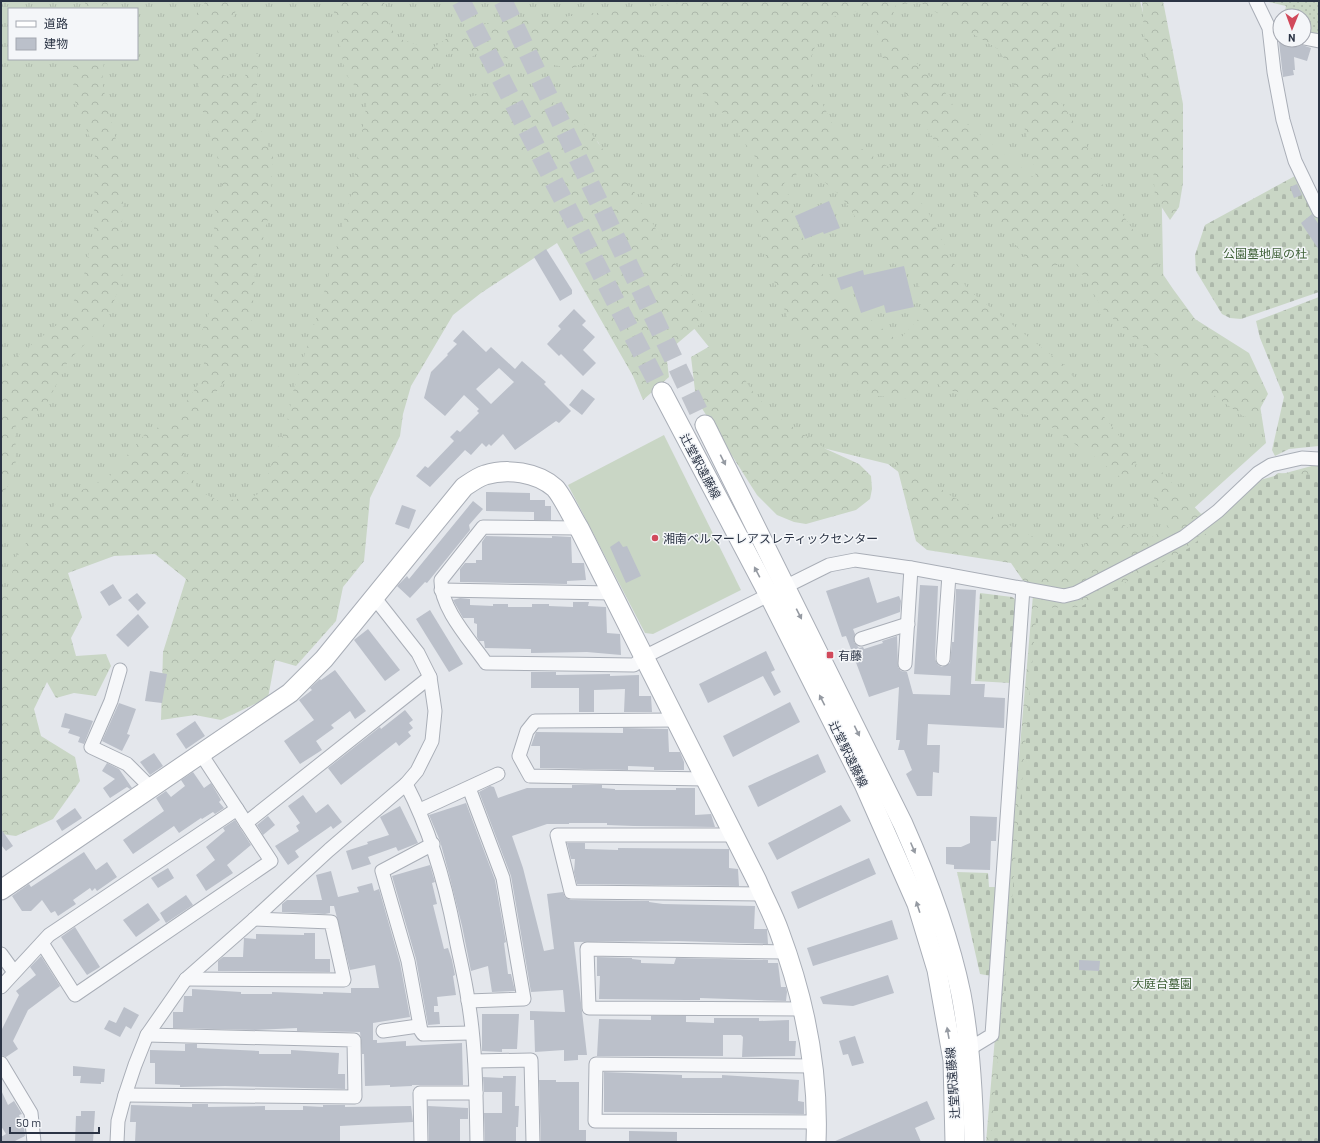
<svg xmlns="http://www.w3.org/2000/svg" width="1320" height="1143" viewBox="0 0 1320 1143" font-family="Barlow,'Noto Sans JP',sans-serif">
<defs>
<pattern id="grass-tufts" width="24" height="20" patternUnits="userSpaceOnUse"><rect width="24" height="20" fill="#c9d6c5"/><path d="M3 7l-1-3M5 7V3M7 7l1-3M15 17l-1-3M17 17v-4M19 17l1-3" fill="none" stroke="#adb8ab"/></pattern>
<pattern id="forest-crowns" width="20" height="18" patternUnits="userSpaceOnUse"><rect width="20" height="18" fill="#c9d6c5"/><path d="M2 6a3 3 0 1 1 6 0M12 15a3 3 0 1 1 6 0" fill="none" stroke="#adb8ab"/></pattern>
<pattern id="cemetery-stones" width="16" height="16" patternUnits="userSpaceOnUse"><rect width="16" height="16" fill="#c9d6c5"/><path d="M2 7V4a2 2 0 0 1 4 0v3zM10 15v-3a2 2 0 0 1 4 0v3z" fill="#adb8ab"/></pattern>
<pattern id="park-dots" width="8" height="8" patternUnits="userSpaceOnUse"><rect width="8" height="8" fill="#c9d6c5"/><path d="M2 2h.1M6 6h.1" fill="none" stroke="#adb8ab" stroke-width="1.8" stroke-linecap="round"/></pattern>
</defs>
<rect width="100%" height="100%" fill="#e4e7ec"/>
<!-- grass -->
<path fill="url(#grass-tufts)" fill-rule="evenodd" d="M1,1H1140L1159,75L1164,309L1254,368L1266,443L1172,528L1079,580L949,510L888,464L782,438L684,316L598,142L530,105L286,509L168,498L1,596ZM9,9H137V59H9Z"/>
<!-- forest -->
<g fill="url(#forest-crowns)" fill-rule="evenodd">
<path d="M86,1H108L107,9H83Z"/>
<path d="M206,1H239L227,36L230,59L223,75L244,80L252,53L258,54L256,120L273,156L270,210L255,272L250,347L189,428L181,468L191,476L199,491L221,502L257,495L266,479L286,428L293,392L321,303L352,191L367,102L345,73L332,1H384L386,18L397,38L431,49L446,39L498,19H546L680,3L701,1H1061L1059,35L1047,81L1083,136L1100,181L1173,289L1195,319L1249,353L1268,394L1255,418L1243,416L1138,342L1102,308L1074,260L1036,271L941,151L882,57L875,22L855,11L833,17L818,39L809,62L813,85L836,131L903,177L928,212L967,289L1064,365L1137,459L1130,485L1091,454L1083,450L1038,417L977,406L958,392L942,389L933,377L916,399L866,395L858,391L819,355L790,325L768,264L756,219L758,161L714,101L682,80L660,61L611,45L574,68L516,60L464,49L433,59V81L461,99L485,93L524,92L574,110L638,197L706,319L666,353L669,377L643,400L633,376L557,243L481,293L453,315L411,386L403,414L400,436L370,498L364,561L343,587L336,621L296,666L275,660L268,698L221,720L195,715L161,720L163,652L186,579L155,554L114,556L68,573L82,617L71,638L76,656L106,654L111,666L96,696L74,693L56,698L47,682L34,709L41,736L75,757L80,781L53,819L16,836L1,834V588H8L17,555L57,502L109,477L145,434L175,419L205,374L201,333L215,298L214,216L224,177L204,118L188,25ZM919,2L998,49L1010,68L1037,180L962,120L945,92L887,33L896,5ZM807,167L841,196L862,227L904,259L918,280L924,313L898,341L838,294L809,257L784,183Z"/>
<path d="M1142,1H1163L1183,104V183L1179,207L1170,220L1155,197Z"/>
<path d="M73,59H104L102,83L117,144L123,204L120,258L123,280L103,326L68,361L46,405L15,427L16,459L14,477L1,496V369L68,316L84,275L94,229L95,150L74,99Z"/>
<path d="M710,346L727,352L753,392L773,414L826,449L859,464L871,476L872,489L870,499L856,510L806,524L794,522L777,515L757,495L696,399L691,357Z"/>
<path d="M895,459L953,497L1050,545L1083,549L1098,516L1109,513L1145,541L1168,528L1148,485L1161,471L1201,514L1256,481L1319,464V498L1015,1142H986L1033,595L1011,563L927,550L916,541Z"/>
</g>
<!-- cemetery -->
<g fill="url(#cemetery-stones)">
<path d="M1295,176L1319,220V292L1241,319L1230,318L1222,314L1196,271L1195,255L1205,225Z"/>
<path d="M1319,297V446L1289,449L1275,456L1272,450L1284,397L1260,338L1256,321Z"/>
<path d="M1278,473L1319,475V1142H991L1037,608L1080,607L1189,548Z"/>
<path d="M980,593L1012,597L1016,600L1010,683L975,681Z"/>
<path d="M957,872L988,873L989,887H996L991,976L980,974Z"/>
</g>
<!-- park -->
<path fill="url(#park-dots)" d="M1264,1H1319V36L1304,32V16H1284L1286,6Z"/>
<!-- garden -->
<path fill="#c9d6c5" d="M664,435L741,590L653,634L645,633L568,485Z"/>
<!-- building -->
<g fill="#bbc0ca" fill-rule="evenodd">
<path d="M1290,41L1311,48L1307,61L1294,57L1295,70H1293L1294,75L1283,77L1279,42Z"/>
<path d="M1297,184L1302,195L1294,198L1290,187Z"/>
<path d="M829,201L840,228L824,234L823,232L805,239L795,216Z"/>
<path d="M1312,214L1319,225V250L1301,223Z"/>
<path d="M546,249L572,290V294L560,301L534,257Z"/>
<path d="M904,266L914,307L886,313L884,305L861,313L852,286L841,290L837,278L863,270L864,275Z"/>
<path d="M574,309L586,321L582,325L595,337L583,350L596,363L583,376L561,354L559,356L547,344L561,329L558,326Z"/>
<path d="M463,330L486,352L491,347L515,369L522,361L546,382L544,384L571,411L559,423L556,421L515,450L503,434L491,446L489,444L486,447L482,443L471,455L465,450L430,487L416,476L425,466L428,468L454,441L450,437L457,430L460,432L479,413L477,411L479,409L464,395L445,416L424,398L431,372L448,355L447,354L457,344L453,341ZM499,368L514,382L491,404L476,389Z"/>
<path d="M582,389L595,399L582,415L569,405Z"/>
<path d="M486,492L530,493V500H545V506H551V520H534V512L486,511Z"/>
<path d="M473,501L483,509L469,525L470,530L427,583L425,582L410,598L397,586L407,576L409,579Z"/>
<path d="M402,505L416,510L409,529L395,524Z"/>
<path d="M486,536L552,538V536L571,537L572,563H584L586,580L567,581V584L460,582V569L465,563H476V560H482V542Z"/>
<path d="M619,541L623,547L627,546L641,576L626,583L610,547Z"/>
<path d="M869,577L877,603L899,596L901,601L900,612L853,629L855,634L854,642L859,648L863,647L864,649L883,643L882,641L897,636L898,667L901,671L907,672L913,694L950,695L951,676L914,674L920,585L938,586L935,659L938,665L942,667L950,663L952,642H954L956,589L976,590L971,684H985L984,697L1005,698L1004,728L928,724L927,745H940L939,773L933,772L932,796H917L906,774L912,770L904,750H898L900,740H896L899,687L869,697L846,636L842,637L826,591Z"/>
<path d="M113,584L122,598L109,606L100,592Z"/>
<path d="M137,593L146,603L138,611L128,600Z"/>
<path d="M460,598L470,599V605L493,606V604H508V607H532V604H549V606L573,607V602H589L588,606L606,607L607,633L620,634L621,655L587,652L531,653V649L485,648L484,641H479L477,637V624L474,623V618H463L453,600Z"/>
<path d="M430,610L463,664L449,672L416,619Z"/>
<path d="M138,614L149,627L128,647L116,635Z"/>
<path d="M368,629L400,670L385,681L354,640Z"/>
<path d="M766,651L775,670L771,672L781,692L774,696L763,676L708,703L699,684Z"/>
<path d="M335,670L366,711L355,719L350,711L331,725L334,728L316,741L322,750L300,764L284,741L314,720L299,700L312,690L310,688L320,679L321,680Z"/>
<path d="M150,671L167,674L162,703L145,701Z"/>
<path d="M531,672H556V675L610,674V676L639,675V696H651L652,712H624L625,689L594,690V712H579V688H531Z"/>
<path d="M790,702L800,722L733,757L723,736Z"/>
<path d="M119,703L136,709L127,734L130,735L122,751L102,741Z"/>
<path d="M405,710L413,720L409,723L413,728L408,732L411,736L399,746L396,742L341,785L328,768L380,727L381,729Z"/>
<path d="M65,713L93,721L84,744L78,742L80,737L68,733L70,729L61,727Z"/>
<path d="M195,721L205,736L186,749L176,734Z"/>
<path d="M623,728L668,729L669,752H680L684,762V770H654V767L628,766V770L540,768V746H531L536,732L623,733Z"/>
<path d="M154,753L163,766L150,775L140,762Z"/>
<path d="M818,754L826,772L758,807L748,786Z"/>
<path d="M107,763L119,769L132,788L130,789L127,787L110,798L103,788L115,779L102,771Z"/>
<path d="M193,772L204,788L211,783L221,800L219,802L224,808L215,814L213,812L202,819L201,818L179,833L174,826L133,854L123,840L164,811L156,798L166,791L171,797L185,786L181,780Z"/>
<path d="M572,785H602V788L615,789V790H676V788H695V815L711,814L715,827L634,826L607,825V823H569V824H547L512,836L523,868L544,951L554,949L547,894L563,892L565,897L571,900L649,901V902L663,904L755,906L754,929H767L768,944L677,941L574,942L587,1055H578V1060L564,1061V1050L535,1052L534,1020H530V1011L565,1012L563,990L531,992L511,876L479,792L490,786L494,787L498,798L527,788H572Z"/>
<path d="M303,795L316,813L328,804L342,822L333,829L331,826L295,851L299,857L288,865L275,846L299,831L296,826L300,823L288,806Z"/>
<path d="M466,803L495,880L506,942L504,943L508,974H511L515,991L492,992L488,966L471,971L462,926L449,874L440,841L429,815Z"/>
<path d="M841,805L851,821L777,860L768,843Z"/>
<path d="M400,806L418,843L398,851L396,847L368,857L371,864L352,870L346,851L368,844L367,842L389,835L380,817Z"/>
<path d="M75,808L82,818L62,831L56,821Z"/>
<path d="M268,816L275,825L263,835L257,825Z"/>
<path d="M970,816L997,817L996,841H991L990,870L954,869V865L946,864V847H961L970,843Z"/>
<path d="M235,820L251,845L227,865L233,873L206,891L196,875L215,860L206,847L225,831L223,828Z"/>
<path d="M1,829L13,846L6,851L1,845Z"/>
<path d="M567,843H585V849L618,850V848L729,849V868L738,869L739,886L577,884L574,872L575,859H571Z"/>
<path d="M84,852L96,870L107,862L117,877L97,891L95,888L92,891L90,888L73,900L76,904L58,916L55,911L51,913L42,900L31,911H22L12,896L29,884L31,887Z"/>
<path d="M869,858L876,874L798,909L791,892Z"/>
<path d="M430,865L435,882L432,883L437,904L433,905L444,949L448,948L452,960L455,975L453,976L456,995L437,997L438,1006H434V1012H439L440,1024L428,1025L416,959L392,876Z"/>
<path d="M168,868L174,878L158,888L151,878Z"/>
<path d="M331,871L338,897L359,892L357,887L372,883L374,891L379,889L400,963L410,1017L373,1023V1040H377V1043L406,1041V1046L462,1043L463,1085H412V1086L390,1087V1085L365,1086L364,1054H362L360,1032L297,1031V1028L255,1030L173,1028V1012H183L184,996H192V989L241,992V994H272V992L323,994V992L351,993V988H379L375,965L350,970L334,906H330V913L325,914L282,912V904L287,900H322L316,875Z"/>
<path d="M186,895L193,905L166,923L160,913Z"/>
<path d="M148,903L160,920L136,937L123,920Z"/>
<path d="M892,920L898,939L813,966L807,948Z"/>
<path d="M75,927L100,967L87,975L61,937Z"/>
<path d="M304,933H315V959H330V972L218,971V961L223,957H243L244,938L256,939V934L304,935Z"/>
<path d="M41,956L60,986L28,1010L13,1041L18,1049L6,1057L1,1055V1031L19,995L16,991L36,975L30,967Z"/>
<path d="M597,957L632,958V959L641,960V963L674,964L676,958L768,960V963H778L781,987H786L787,992L786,1001L700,998V1000H686L599,999L600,976H597Z"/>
<path d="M1079,960L1100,961L1099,971L1079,970Z"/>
<path d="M888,975L894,993L853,1006L823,1004L820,997Z"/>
<path d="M124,1007L139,1015L131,1029L126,1026L120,1037L104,1029L109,1020L116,1023Z"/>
<path d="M482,1014H519L517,1049H502V1052L482,1051Z"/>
<path d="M651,1016H686V1022L714,1023V1018H759V1021L789,1020V1041H796L795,1056L742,1057L743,1037L741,1035H723V1056H597L599,1019L651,1020Z"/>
<path d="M855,1036L864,1063L852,1066L848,1054L843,1055L839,1041Z"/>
<path d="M185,1044H197V1048L259,1051V1054H291V1050L339,1053L338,1074H345V1089L225,1086L180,1087V1085L155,1084V1063H150V1050L185,1051Z"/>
<path d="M73,1066L105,1069L104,1082H101V1084L80,1083L81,1076H73Z"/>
<path d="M604,1072L682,1075V1078H722V1075L799,1080L798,1101L804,1102V1114L604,1112Z"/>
<path d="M503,1076H516L515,1106H519L518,1127H516V1142H485L484,1113H502V1092H484L483,1077L503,1078Z"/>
<path d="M539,1080H556V1082H579V1130H586V1142H541Z"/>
<path d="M1,1090L8,1105L14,1101L22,1114L19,1115L24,1127L25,1136L13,1142H1V1137L6,1134L1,1126Z"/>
<path d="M927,1101L935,1119L915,1128L921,1142H833Z"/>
<path d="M192,1104H208V1107L265,1106V1110H303V1106L323,1107V1105H345V1107L411,1106L413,1122L340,1126V1142H135L136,1122H130L131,1105L192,1107Z"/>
<path d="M428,1106L468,1108V1119H460V1142H429Z"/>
<path d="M81,1111H95L93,1142H75L76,1116H81Z"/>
<path d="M629,1131L677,1132V1142H629Z"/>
</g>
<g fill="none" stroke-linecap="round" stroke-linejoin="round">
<!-- secondary-tunnel -->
<g stroke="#bfc3cb" stroke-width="19" stroke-dasharray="19 10" stroke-linecap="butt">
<path d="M461,1L662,392"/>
<path d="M503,1L705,425"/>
</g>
<defs>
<g id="street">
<path d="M1256,1L1269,28L1274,72L1283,120L1295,161L1319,211"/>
<path d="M1304,38L1319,41"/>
<path d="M579,528L483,527L441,580C440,608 470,640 486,663L634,665L644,657L829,565L855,560L911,568L1064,596L1076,593L1184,537L1218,511L1258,473L1271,465L1302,458L1319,459"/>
<path d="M441,590L612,593"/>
<path d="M861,639L908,624"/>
<path d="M943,659L949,575"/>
<path d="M905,664L911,568"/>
<path d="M120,670L111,701L91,747L127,764L151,788"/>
<path d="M676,720L535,721L527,731L519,756L530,776L705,779"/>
<path d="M406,784C431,832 445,882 455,934C459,956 465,978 468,1000C476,1046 476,1095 477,1142"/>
<path d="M420,810L498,774"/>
<path d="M246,823L430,677"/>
<path d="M733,835H557L571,892L763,894"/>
<path d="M433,844L382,871L408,961L421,1031L423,1034L471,1033"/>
<path d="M42,943L75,995L271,861L201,754"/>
<path d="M787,952L587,949L589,1008L802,1009"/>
<path d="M1,954L14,972"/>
<path d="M186,979L344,980L331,922L254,919"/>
<path d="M1,987L49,935L237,809"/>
<path d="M468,1001L524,999L503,878L469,788"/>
<path d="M383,1031L418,1026"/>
<path d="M969,1049L992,1035L1023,588"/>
<path d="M475,1061L531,1060L533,1142"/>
<path d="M1,1063L31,1113L34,1142"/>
<path d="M813,1066L596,1064L595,1121L817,1122"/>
<path d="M125,1095L355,1097L354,1040L147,1035"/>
<path d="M117,1142L118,1121L125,1095L135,1065L147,1035L186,979L254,919L329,850L406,784L417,771L432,741L435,711L430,677L418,653L374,597"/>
<path d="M421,1142L420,1093H476"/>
</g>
<g id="secondary">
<path d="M662,392L769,595L864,784L917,904L937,970L953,1060L955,1142"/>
<path d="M705,425L903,824C927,878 949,935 961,994C970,1042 973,1092 974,1142"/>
<path d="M1,890L290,693L324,659L464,487C470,483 478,477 485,475C507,468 537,472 555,488C563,497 572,517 579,528L757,881C764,898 773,914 779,931C804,998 819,1071 816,1142"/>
</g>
</defs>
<!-- street casing -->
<use href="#street" stroke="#a9aeb7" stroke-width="15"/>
<!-- secondary casing -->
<use href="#secondary" stroke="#a9aeb7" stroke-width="21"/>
<!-- street -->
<use href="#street" stroke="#f7f8fa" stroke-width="13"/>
<!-- secondary -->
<use href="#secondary" stroke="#fff" stroke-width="19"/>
</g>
<!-- one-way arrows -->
<defs><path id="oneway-solid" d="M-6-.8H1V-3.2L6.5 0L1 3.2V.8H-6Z"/></defs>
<g fill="#959aa2">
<use href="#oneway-solid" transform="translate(723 460) rotate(63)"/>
<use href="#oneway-solid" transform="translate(757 572) rotate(-118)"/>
<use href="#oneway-solid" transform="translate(799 614) rotate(63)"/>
<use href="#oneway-solid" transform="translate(822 700) rotate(-117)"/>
<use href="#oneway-solid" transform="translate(857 731) rotate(64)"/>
<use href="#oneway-solid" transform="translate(913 848) rotate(67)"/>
<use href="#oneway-solid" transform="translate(918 907) rotate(-108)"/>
<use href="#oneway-solid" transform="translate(948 1033) rotate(-100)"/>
</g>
<!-- markers -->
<g fill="#d1495b" stroke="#f4f6f9" stroke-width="1.5">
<circle cx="655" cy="538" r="4"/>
<rect x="826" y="651" width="8" height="8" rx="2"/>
</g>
<g text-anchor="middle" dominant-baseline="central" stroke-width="3" stroke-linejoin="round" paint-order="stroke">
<!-- park labels -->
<g font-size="12" fill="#3f6138" stroke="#f4f6f9">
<text x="1265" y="253">公園墓地風の杜</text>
<text x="1162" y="983">大庭台墓園</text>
</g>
<!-- street labels -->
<g font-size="12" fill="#2b3445" stroke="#f4f6f9">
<text transform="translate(701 466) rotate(62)">辻堂駅遠藤線</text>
<text transform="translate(849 754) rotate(64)">辻堂駅遠藤線</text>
<text transform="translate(952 1083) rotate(-94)">辻堂駅遠藤線</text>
</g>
<!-- poi labels -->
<g font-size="12" fill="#2b3445" stroke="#f4f6f9" text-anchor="start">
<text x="663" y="538">湘南ベルマーレアスレティックセンター</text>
<text x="838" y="655">有藤</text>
</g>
</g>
<!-- border -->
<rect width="1320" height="1143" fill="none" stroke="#2b3445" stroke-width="4"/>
<!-- legend -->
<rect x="8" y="8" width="130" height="52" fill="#f4f6f9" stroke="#a4a8b1"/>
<rect x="16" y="21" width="20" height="6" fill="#ffffff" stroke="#a4a8b1"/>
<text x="44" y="28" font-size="12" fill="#2b3445">道路</text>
<rect x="16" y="38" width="20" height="12" fill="#bbc0ca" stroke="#a4a8b1"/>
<text x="44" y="48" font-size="12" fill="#2b3445">建物</text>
<!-- north arrow -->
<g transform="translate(1292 28) rotate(181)"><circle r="19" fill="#f4f6f9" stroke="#a4a8b1"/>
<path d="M0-3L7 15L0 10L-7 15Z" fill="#d1495b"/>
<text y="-6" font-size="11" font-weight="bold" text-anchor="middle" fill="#2b3445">N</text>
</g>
<!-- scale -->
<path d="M10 1127v6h89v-6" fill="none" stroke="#2b3445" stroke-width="2"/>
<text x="16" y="1127" font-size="12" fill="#2b3445" stroke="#f4f6f9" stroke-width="3" paint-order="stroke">50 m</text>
</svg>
